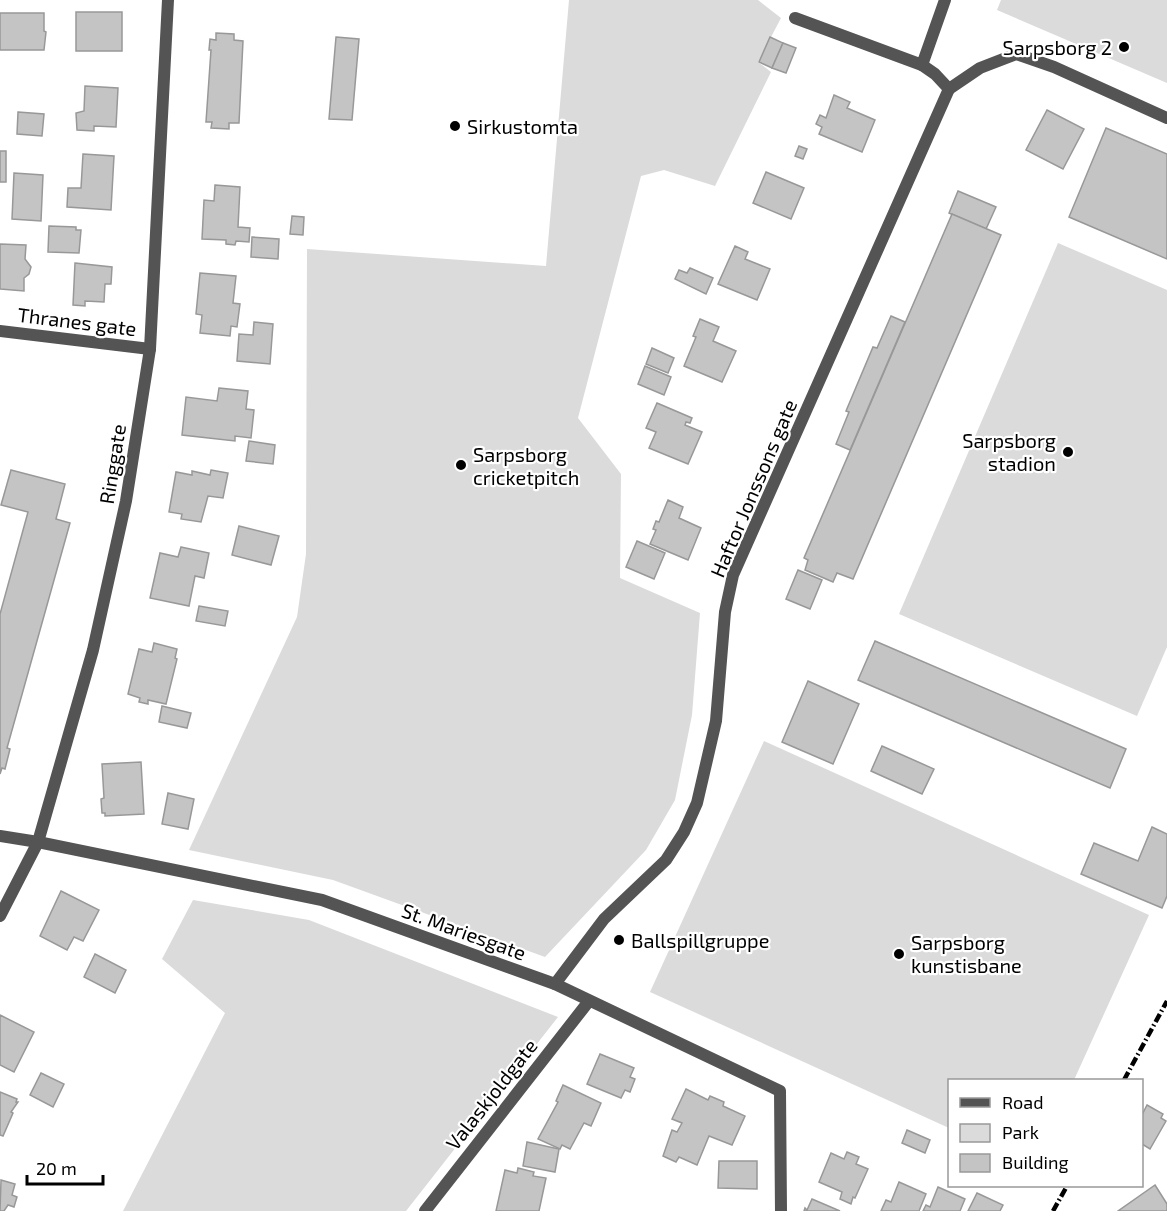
<svg xmlns="http://www.w3.org/2000/svg" width="1167" height="1211" viewBox="0 0 1167 1211" font-family="'Exo 2',sans-serif">
<rect width="100%" height="100%" fill="#fff"/>
<!-- green -->
<g fill="#dbdbdb">
<path d="M569,0H758L781,18L758,62L771,72L715,186L664,170L641,176L578,418L621,474L620,578L700,613L692,715L675,800L646,850L545,957L333,880L189,850L297,617L306,554L307,249L546,266Z"/>
<path d="M1001,0H1167V83L997,10Z"/>
<path d="M1058,243L1167,290V647L1137,716L899,614Z"/>
<path d="M764,741L1149,915L1074,1080H950L949,1128L650,992Z"/>
<path d="M193,900L309,920L558,1017L406,1211H123L225,1013L162,959Z"/>
</g>
<!-- building -->
<g fill="#c4c4c4" stroke="#989898" stroke-width="1.5">
<rect x="76" y="12" width="46" height="39"/>
<path d="M0,13H44V31L46,32L44,50H0Z"/>
<path d="M216,33L234,34V40L243,41L239,123H229V129L211,128L212,122H206L211,50H209L210,39L216,40Z"/>
<path d="M336,37L359,39L352,120L329,119Z"/>
<path d="M770,37L783,43L772,68L759,62Z"/>
<path d="M783,43L796,48L786,73L772,68Z"/>
<path d="M85,86L118,88L116,127L94,126V131L77,130L76,113L84,111Z"/>
<path d="M834,95L850,102L847,108L875,120L862,152L819,134L822,127L816,124L820,115L826,118Z"/>
<path d="M1047,110L1084,129L1063,169L1026,150Z"/>
<path d="M18,112L44,114L42,136L17,134Z"/>
<path d="M1106,128L1167,154V259L1069,217Z"/>
<path d="M799,146L807,149L803,159L795,156Z"/>
<rect x="0" y="151" width="6" height="31"/>
<path d="M83,154L114,156L111,210L67,207L68,188H81Z"/>
<path d="M766,172L804,188L791,219L753,203Z"/>
<path d="M14,173L43,175L41,221L12,219Z"/>
<path d="M215,185L240,187L238,227L250,228L249,242L236,241L235,245L226,244V240L202,239L204,200L214,201Z"/>
<path d="M958,191L996,207L986,229L949,213Z"/>
<path d="M952,214L1001,235L853,579L837,573L833,582L805,570L808,560L804,558Z"/>
<path d="M292,216L304,217L303,235L290,234Z"/>
<path d="M49,226L76,227V230H81L79,253L48,252Z"/>
<path d="M252,237L279,239L278,259L251,257Z"/>
<path d="M0,244L26,245L25,259L31,267L29,274L24,278V291L0,289Z"/>
<path d="M735,246L748,252L745,259L770,269L757,300L718,284Z"/>
<path d="M75,263L112,267L111,284H105L104,302L85,301V306L73,305Z"/>
<path d="M690,268L713,278L706,294L675,279L679,270L687,273Z"/>
<path d="M200,273L236,276L233,303L240,304L237,327L231,326L230,336L200,333L202,315L196,314Z"/>
<path d="M891,316L905,322L850,450L836,444L849,412L846,411L873,347L877,348Z"/>
<path d="M700,319L719,327L713,341L736,351L722,382L684,366L696,337L693,336Z"/>
<path d="M254,322L273,324L270,364L237,361L239,334L253,335Z"/>
<path d="M652,348L674,358L668,373L646,364Z"/>
<path d="M645,366L671,377L664,395L638,384Z"/>
<path d="M219,388L248,391L246,409L254,410L251,438L235,436V441L182,435L186,397L217,401Z"/>
<path d="M657,403L692,418L690,423L686,422L685,425L702,432L688,464L649,448L656,432L646,428Z"/>
<path d="M249,441L275,445L273,464L246,461Z"/>
<path d="M11,470L65,484L56,519L70,523L7,748L10,749L5,769L2,768L0,774V614L28,512L1,505Z"/>
<path d="M211,470L228,473L223,498L208,496L201,522L181,519L182,514L169,512L176,472L192,475V471L210,475Z"/>
<path d="M668,500L683,507L679,518L701,528L688,560L650,544L656,530L653,529L656,521L659,522Z"/>
<path d="M239,526L279,536L271,565L232,555Z"/>
<path d="M637,541L665,553L654,579L626,567Z"/>
<path d="M181,547L209,553L204,578L195,576L189,606L150,598L160,553L178,557Z"/>
<path d="M798,570L822,580L810,609L786,599Z"/>
<path d="M199,606L228,611L225,626L196,621Z"/>
<path d="M875,641L1126,749L1110,788L858,680Z"/>
<path d="M154,643L177,649L175,658L177,659L166,704L148,700V704L139,702L140,698L128,694L139,649L152,652Z"/>
<path d="M808,681L859,704L833,764L782,742Z"/>
<path d="M162,706L191,713L187,728L159,722Z"/>
<path d="M882,746L934,769L922,794L871,771Z"/>
<path d="M141,762L144,814L105,816V813H102L101,799L104,798L102,764Z"/>
<path d="M168,793L194,799L188,829L162,824Z"/>
<path d="M1152,827L1167,834V896L1162,908L1081,874L1094,843L1138,861Z"/>
<path d="M61,891L99,910L83,941L74,937L67,950L40,936Z"/>
<path d="M95,954L126,970L115,993L84,977Z"/>
<path d="M0,1015L34,1032L14,1072L0,1065Z"/>
<path d="M600,1054L634,1068L630,1077L635,1079L630,1092L625,1090L621,1098L587,1084Z"/>
<path d="M41,1073L64,1084L53,1107L30,1095Z"/>
<path d="M563,1085L601,1103L591,1126L584,1123L570,1149L562,1145L560,1149L538,1139L558,1102L556,1101Z"/>
<path d="M686,1089L708,1100L710,1096L724,1102L723,1106L745,1116L732,1145L709,1136L697,1165L679,1157L676,1162L663,1156L672,1130L677,1132L682,1123L672,1119Z"/>
<path d="M0,1092L17,1099L16,1102H18L11,1112L13,1113L3,1136L0,1135Z"/>
<path d="M1147,1105L1163,1114L1161,1118L1166,1121L1150,1149L1142,1144V1115Z"/>
<path d="M907,1130L930,1140L925,1153L902,1143Z"/>
<path d="M527,1142L559,1149L555,1172L523,1166Z"/>
<path d="M847,1152L859,1157L856,1164L868,1169L855,1198L853,1197L851,1204L840,1199L842,1192L819,1182L831,1153L844,1159Z"/>
<path d="M719,1161H757V1189L718,1188Z"/>
<path d="M518,1168L534,1172L533,1176L546,1178L539,1211H496L505,1170L517,1173Z"/>
<path d="M1,1180L15,1184L12,1195L17,1197L14,1207L8,1205L4,1211H0Z"/>
<path d="M899,1182L926,1194L919,1211H881L886,1200L891,1202Z"/>
<path d="M1155,1185L1167,1204V1211H1118Z"/>
<path d="M938,1187L965,1199L960,1211H923L926,1205L930,1207Z"/>
<path d="M977,1193L1003,1205L1000,1211H968Z"/>
<path d="M812,1199L840,1211H804L805,1208L807,1210Z"/>
</g>
<g fill="none" stroke-linecap="round" stroke-linejoin="round">
<!-- lane -->
<g stroke="#545454" stroke-width="12">
<path d="M795,18L922,65L945,0"/>
<path d="M949,89L980,68L1016,54L1054,67L1167,118"/>
<path d="M555,984L604,919L666,860L684,832L697,803L716,721L725,612L733,575L949,89L935,74L922,65"/>
</g>
<!-- street -->
<g stroke="#545454" stroke-width="12">
<path d="M0,331L150,349"/>
<path d="M0,836L38,842L322,900L555,984L780,1091L781,1211"/>
<path d="M0,916L38,842L93,650L126,501L150,349L168,0"/>
<path d="M425,1211L589,1001"/>
</g>
<!-- rail -->
<g stroke="#000" stroke-width="4.5" stroke-dasharray="9 3 1.5 3" stroke-linecap="butt">
<path d="M1124,1080L1167,1001"/>
<path d="M1053,1211L1067,1186"/>
</g>
</g>
<!-- markers -->
<g fill="#000" stroke="#fff" stroke-width="2">
<circle cx="1124" cy="47" r="6"/>
<circle cx="455" cy="126" r="6"/>
<circle cx="1068" cy="452" r="6"/>
<circle cx="461" cy="465" r="6"/>
<circle cx="619" cy="940" r="6"/>
<circle cx="899" cy="954" r="6"/>
</g>
<g text-anchor="middle" dominant-baseline="central" stroke-width="4.5" stroke-linejoin="round" paint-order="stroke">
<!-- poi labels -->
<g font-size="20" fill="#000" stroke="#fff" text-anchor="start">
<text x="1112" y="47" text-anchor="end">Sarpsborg 2</text>
<text x="467" y="126">Sirkustomta</text>
<text x="1056" y="440" text-anchor="end">Sarpsborg<tspan x="1056" dy="23">stadion</tspan></text>
<text x="473" y="454">Sarpsborg<tspan x="473" dy="23">cricketpitch</tspan></text>
<text x="631" y="940">Ballspillgruppe</text>
<text x="911" y="942">Sarpsborg<tspan x="911" dy="23">kunstisbane</tspan></text>
</g>
<!-- street labels -->
<g font-size="20" fill="#000" stroke="#fff">
<text transform="translate(77 321) rotate(7)">Thranes gate</text>
<text transform="translate(112 464) rotate(-81)">Ringgate</text>
<text transform="translate(753 488) rotate(-67)">Haftor Jonssons gate</text>
<text transform="translate(464 931) rotate(20)">St. Mariesgate</text>
<text transform="translate(491 1094) rotate(-52)">Valaskjoldgate</text>
</g>
</g>
<!-- legend -->
<rect x="948" y="1079" width="195" height="108" fill="#ffffff" stroke="#999999" stroke-width="1.5"/>
<rect x="960" y="1098" width="30" height="9" fill="#545454" stroke="#999999" stroke-width="1.5"/>
<text x="1002" y="1109" font-size="18" fill="#000000">Road</text>
<rect x="960" y="1124" width="30" height="18" fill="#dbdbdb" stroke="#999999" stroke-width="1.5"/>
<text x="1002" y="1139" font-size="18" fill="#000000">Park</text>
<rect x="960" y="1154" width="30" height="18" fill="#c4c4c4" stroke="#999999" stroke-width="1.5"/>
<text x="1002" y="1169" font-size="18" fill="#000000">Building</text>
<!-- scale -->
<path d="M27 1175v9h76v-9" fill="none" stroke="#000000" stroke-width="3"/>
<text x="36" y="1175" font-size="18" fill="#000000" stroke="#ffffff" stroke-width="4.5" paint-order="stroke">20 m</text>
</svg>
